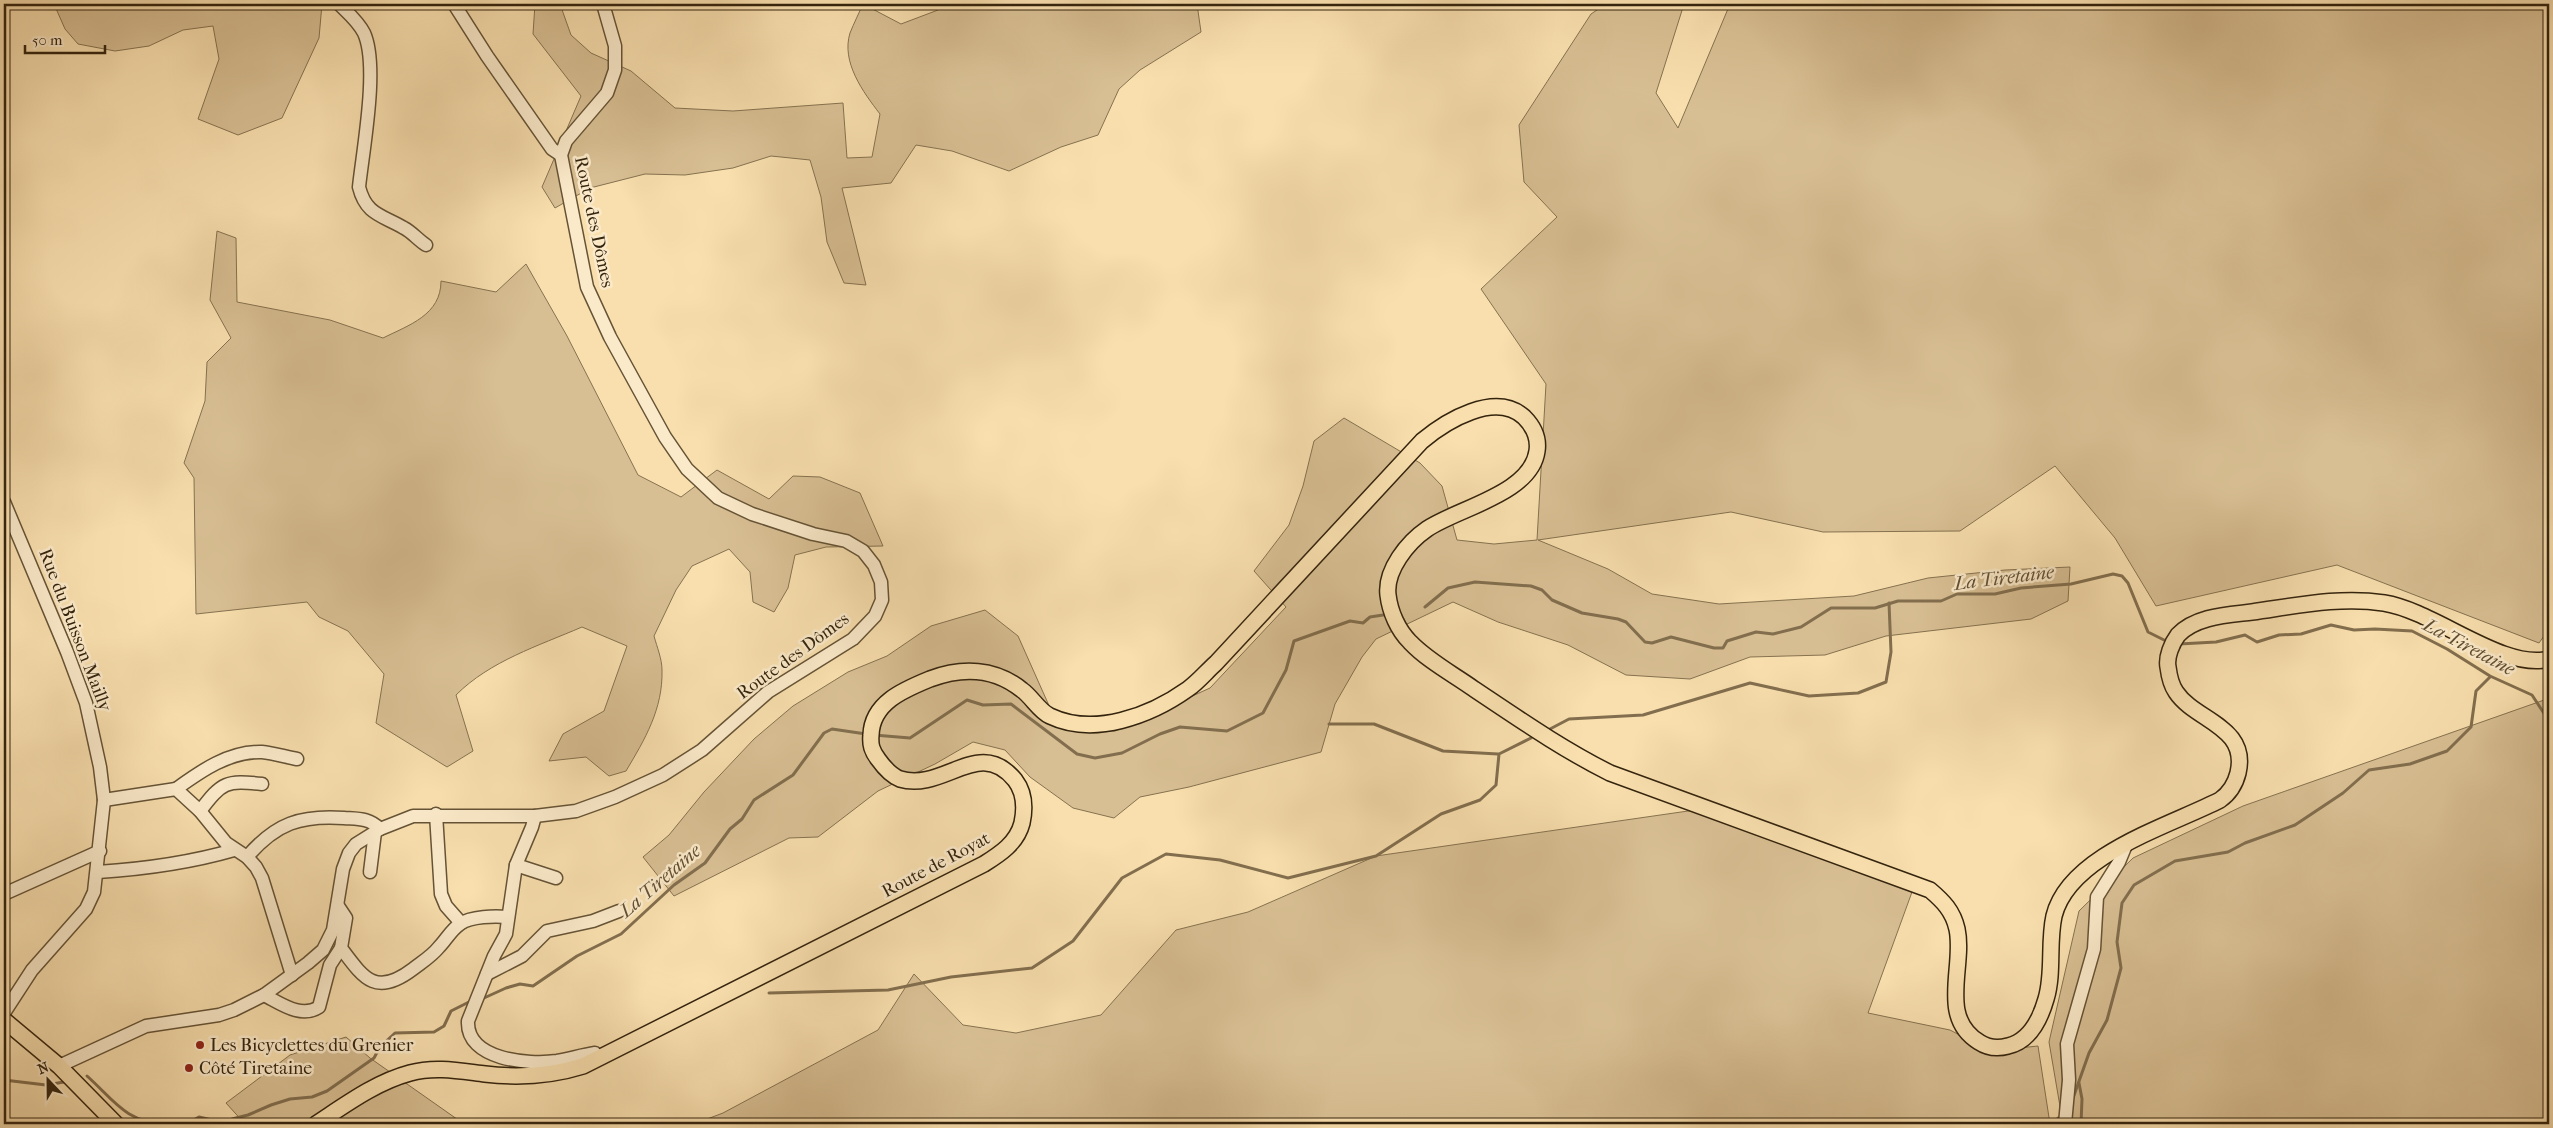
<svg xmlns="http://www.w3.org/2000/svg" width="2553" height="1128" viewBox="0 0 2553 1128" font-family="'IM FELL French Canon',serif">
<rect width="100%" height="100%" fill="#f9dfae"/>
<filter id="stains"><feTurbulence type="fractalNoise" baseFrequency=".004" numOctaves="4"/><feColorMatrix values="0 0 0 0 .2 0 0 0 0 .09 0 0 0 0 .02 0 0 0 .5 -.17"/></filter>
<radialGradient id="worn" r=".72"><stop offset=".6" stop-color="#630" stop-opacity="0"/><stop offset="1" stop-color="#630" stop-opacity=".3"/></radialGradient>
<!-- green -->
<g fill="#d8bf93" stroke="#867250">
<path d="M54,4H322L319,38L282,118L238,135L198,119L219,59L213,26L183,30L149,46L115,51L78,44L65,29Z"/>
<path d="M535,4H560L571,35L591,53L631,71L675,108L733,111L843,103L847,158L872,157L880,114C863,92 841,62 850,33C854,23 859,13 863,4L901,24L938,10L935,4H1197L1201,32L1140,70L1119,89L1098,135L1061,147L1009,171L952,151L916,145L891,183L842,188L866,285L844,283L827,242L821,197L810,160L771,156L733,168L685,175L645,174L590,188L555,208L542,187L581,96L533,34Z"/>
<path d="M1606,4H1684L1656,93L1678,128L1730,4H2549V629L2539,643L2337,565L2156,606L2115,538L2055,466L1960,531L1823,532L1731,512L1538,540L1608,569L1652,594L1719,604L1854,596L1928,578L2005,570L2070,567L2068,601L2031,619L1886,636L1825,655L1750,657L1690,679L1626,675L1568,645L1498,622L1453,602L1376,639L1362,657L1335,704L1321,752L1189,787L1140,797L1114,818L1073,808L1030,777L1005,750L973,742L935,764L878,791L818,837L789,838L674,896L643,857L669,835L704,792L754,739L793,706L848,672L887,656L931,626L985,610L1018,636L1059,728L1115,731L1210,688L1286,607L1254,571L1289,525L1303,486L1314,441L1344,418L1420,463L1442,486L1457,540L1494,544L1537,540L1546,384L1481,289L1557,217L1524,182L1519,125L1591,14Z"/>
<path d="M217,231L236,238L237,302L330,320L383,338C409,325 441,315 441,281L496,292L526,264L567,336L638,475L681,497L717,470L769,499L793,476L820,477L860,493L883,546L826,547L795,555L788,588L774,612L753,602L750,572L729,549L692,566L676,590L654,636C657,647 662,659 662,670C663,709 645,739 626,771L609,776L586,757L549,761L563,734L604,711L627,646L582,627C538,646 490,661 456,695L473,751L447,767L376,723L384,674L348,631L319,617L307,602L196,614L194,478L184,463L205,401L207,362L231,338L210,300Z"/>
<path d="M2547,699L2549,701V1124H2063L2049,1042L2079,911L2133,858L2243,806Z"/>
<path d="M1695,810L1835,858L1912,892L1868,1013L1950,1030L1990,1051L2038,1046L2050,1124H694L723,1113L878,1030L914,974L963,1025L1016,1033L1101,1015L1176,930L1248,912L1376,856Z"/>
<path d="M346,1037L370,1058L464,1124H245L226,1103L290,1055Z"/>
</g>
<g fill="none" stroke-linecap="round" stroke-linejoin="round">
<!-- stream -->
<g stroke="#826e4e" stroke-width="3">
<path d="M1425,607L1448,588L1475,582L1531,586L1542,590L1552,600L1582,613L1618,619L1626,622L1645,642L1652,643L1671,637L1714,648H1723L1727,641L1756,632L1773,634L1801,627L1831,608H1875L1898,601H1941L1957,594H1995L2021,588L2071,584L2113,574L2122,576L2128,583L2148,632L2168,642"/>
<path d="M2179,644L2216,642L2245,635L2257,642L2279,635L2301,634L2331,625L2354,630L2375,629L2412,631L2447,649L2490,676L2532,695L2549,721"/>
<path d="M1329,724H1374L1443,751L1498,754"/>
<path d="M1550,729L1569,719L1643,715L1750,683L1809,696L1858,693L1886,682L1891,652L1889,603"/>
<path d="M874,735L910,738L967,700L983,705L1011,704L1077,754L1095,758L1122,753L1160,734L1180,727L1227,731L1263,713L1286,670L1294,641L1350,621L1363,623L1370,617L1383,615"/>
<path d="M769,993L888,990L951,977L1032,968L1073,941L1122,878L1166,854L1220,860L1288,878L1376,856L1441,814L1480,800L1496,785L1499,754L1531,738"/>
<path d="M484,998L506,988L520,984L533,986L577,956L621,934L674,885L705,863L730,829L742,819L754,800L793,775L824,733L832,729L866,734"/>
<path d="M87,1076C114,1100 125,1122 165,1124"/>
<path d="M4,1080L46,1085L64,1082"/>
<path d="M2079,1083L2082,1099L2081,1124"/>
<path d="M2072,1101L2089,1053L2107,1020L2121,968L2117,942L2122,903L2134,885L2175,861L2228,852L2245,843L2295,825L2343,793L2369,770L2410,764L2447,751L2471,727L2476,691L2490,677"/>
<path d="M186,1124L199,1117L225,1123"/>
<path d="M225,1124L232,1119L248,1115L271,1105L290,1099L312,1097L327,1091L374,1058L380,1047L395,1033L434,1032L444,1026L451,1011L471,1001"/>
<path d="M2051,1124L2061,1116"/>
</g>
<defs>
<g id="minor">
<path d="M339,4C348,13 358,21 364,33C379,66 363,149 359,187C366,215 382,215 404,228C412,232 418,240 426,245"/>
<path d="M454,4L487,56L552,149L561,155"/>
<path d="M4,502L67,652L86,703L100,767L104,800L94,892L86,909L32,970L4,1013"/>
<path d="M176,789C201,771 229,751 262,752C273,753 286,757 297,759"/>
<path d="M104,800L176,789L200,811L226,843L247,857L256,867L262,878L292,975"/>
<path d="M200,811C222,782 226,780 262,784"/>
<path d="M436,814L441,894L446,906L461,923"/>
<path d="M535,816L532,827L516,865L506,934L494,956L468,1021C466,1060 528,1065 557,1061C569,1059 582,1055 595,1053L599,1058"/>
<path d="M247,857C276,823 301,815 344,818C359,819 369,818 380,829"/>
<path d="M516,865L556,878"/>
<path d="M98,872C144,869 189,863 234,850"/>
<path d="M370,872L375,832"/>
<path d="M4,894L100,851"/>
<path d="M338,906L346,918L341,948C364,979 376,997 413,969C422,962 432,956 439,947C446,940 451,930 460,924C471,916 495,916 508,917"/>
<path d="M487,974L522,956L547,931L593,921L619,911"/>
<path d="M264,995C280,1003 301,1019 319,1007L330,965L341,948"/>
<path d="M59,1066L146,1026L219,1015L234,1010L264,995L308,963L323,950L333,930L343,869L349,853L356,844L380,829L413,816H535L576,811L615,797L663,775L702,750L768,692L853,639L875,616L882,600L881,582L874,565L863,551L846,541L813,534L752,514L718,498L687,469L665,437L610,337L587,287L561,155L566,141L607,93L615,70V46L603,4"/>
<path d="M2065,1124L2069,1080L2067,1044L2094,949L2097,897L2119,862L2126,845"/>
</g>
<g id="major">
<path d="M4,1020L59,1066L116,1124"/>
<path d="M316,1124C345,1105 376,1082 410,1073C435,1066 460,1071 485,1074C519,1078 551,1076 583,1066L984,864C1000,854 1017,843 1022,823C1025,809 1025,793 1015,780C979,736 944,792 900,779C892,776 883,766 878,759C872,751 870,745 871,735C872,703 903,690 930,679C962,667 995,668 1022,690C1032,697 1039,711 1050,716C1094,737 1150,716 1188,689C1198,682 1207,671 1216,663L1422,441C1446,421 1495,391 1524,417C1533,426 1539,438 1537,451C1531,494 1458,508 1427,529C1408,542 1385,570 1388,595C1390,612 1398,630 1410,642C1428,661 1453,674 1474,689C1519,719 1562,749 1610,773L1930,890C1943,901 1953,911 1957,929C1965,966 1938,1017 1979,1042C1988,1048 1997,1049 2008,1046C2030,1041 2040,1020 2046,999C2054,973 2048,943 2054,916C2069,855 2169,826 2220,800C2230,793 2235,785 2238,773C2249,726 2195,721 2176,692C2171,685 2169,675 2168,667C2166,657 2172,643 2178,635C2196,616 2228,615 2252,612C2295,606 2340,596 2384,603C2435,611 2503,671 2549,659"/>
</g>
</defs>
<!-- minor casing -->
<use href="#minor" stroke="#655336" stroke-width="15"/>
<!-- major casing -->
<use href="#major" stroke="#34240e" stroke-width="18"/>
<!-- minor -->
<use href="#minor" stroke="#fbeaca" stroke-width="12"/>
<!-- major -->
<use href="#major" stroke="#f9dfae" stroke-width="15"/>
</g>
<!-- markers -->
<g fill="#8f2418" stroke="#fbeaca" stroke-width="2">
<circle cx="200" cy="1045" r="5"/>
<circle cx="189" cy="1068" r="5"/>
</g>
<g text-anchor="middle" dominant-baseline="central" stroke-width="5" stroke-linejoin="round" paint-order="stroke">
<!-- street labels -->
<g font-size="18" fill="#34240e" stroke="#fbeaca">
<text transform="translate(594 222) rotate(78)">Route des Dômes</text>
<text transform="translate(75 630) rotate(69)">Rue du Buisson Mailly</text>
<text transform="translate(793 656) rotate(-36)">Route des Dômes</text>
<text transform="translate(936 865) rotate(-28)">Route de Royat</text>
</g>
<!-- poi labels -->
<g font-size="18" fill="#34240e" stroke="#fbeaca" text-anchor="start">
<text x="210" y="1045">Les Bicyclettes du Grenier</text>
<text x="199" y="1068">Côté Tiretaine</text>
</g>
<!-- water labels -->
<g font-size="19" font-style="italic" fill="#624f33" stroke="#fbeaca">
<text transform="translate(2004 578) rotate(-7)">La Tiretaine</text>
<text transform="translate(2469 647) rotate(28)">La Tiretaine</text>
<text transform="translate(660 881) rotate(-41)">La Tiretaine</text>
</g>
</g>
<!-- margin -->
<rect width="2553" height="1128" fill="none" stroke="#f9dfae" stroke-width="20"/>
<rect x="5" y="5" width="2543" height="1118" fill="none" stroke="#34240e" stroke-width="2.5"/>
<rect x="10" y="10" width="2533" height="1108" fill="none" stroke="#34240e"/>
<!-- north arrow -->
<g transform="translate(48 1080) rotate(338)" stroke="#fbeaca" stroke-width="4" paint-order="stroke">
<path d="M0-4L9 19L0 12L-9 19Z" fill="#34240e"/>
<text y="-8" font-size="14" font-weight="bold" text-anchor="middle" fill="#34240e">N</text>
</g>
<!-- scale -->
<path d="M25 45v8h80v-8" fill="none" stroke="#34240e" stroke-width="2.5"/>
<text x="32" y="45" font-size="15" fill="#34240e" stroke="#fbeaca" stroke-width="4" paint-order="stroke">50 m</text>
<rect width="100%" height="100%" filter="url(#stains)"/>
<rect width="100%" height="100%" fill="url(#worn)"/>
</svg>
